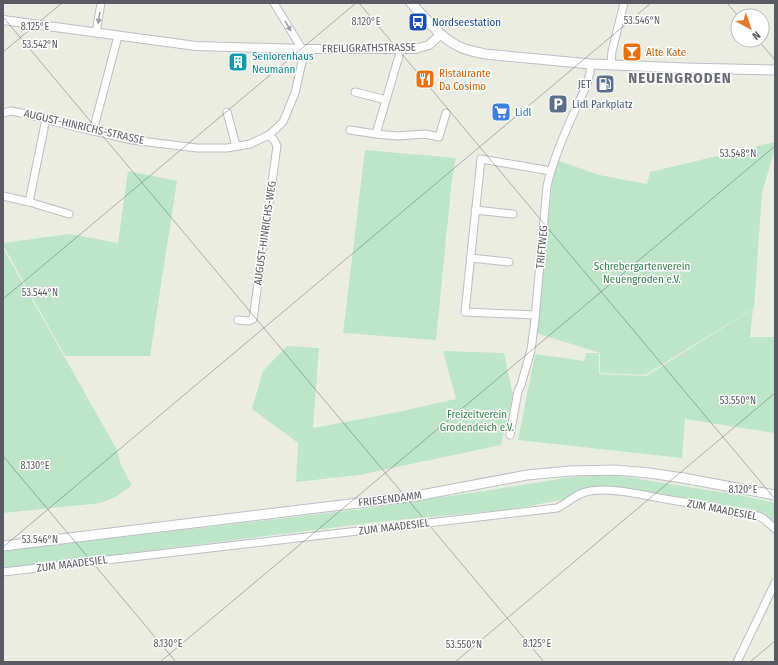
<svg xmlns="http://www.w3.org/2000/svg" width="778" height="665" viewBox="0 0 778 665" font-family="'Fira Sans Condensed',sans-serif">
<rect width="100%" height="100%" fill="#ecede2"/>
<!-- green -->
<g fill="#bee4ca">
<path d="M775,142V148L762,193L754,308L645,375L600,373V353L536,333L553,176L559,161L599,175L647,184L650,172Z"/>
<path d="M365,150L456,158L452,179L436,340L343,333Z"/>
<path d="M128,171L177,181L150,356H65L3,245V243L70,234L118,243Z"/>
<path d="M3,248L117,450L121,465L131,484V486L117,496L101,503L3,513Z"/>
<path d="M753,309L750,337H775V433L685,419L682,458L518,440L535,354L584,361L586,353H599V374L646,376Z"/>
<path d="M287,346L319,348L313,428L393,413L456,399L443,351L504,353L513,396L501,445L359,475L296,482L298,443L252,409L263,371Z"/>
<path d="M613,475L739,495L775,503V525L756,510L693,499L609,486L584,488L565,499L515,509L386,521L3,569V551L362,509L484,491L572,477Z"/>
</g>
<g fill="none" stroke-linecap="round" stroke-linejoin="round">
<defs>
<g id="minor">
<path d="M274,3L302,49"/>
<path d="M96,33L101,3"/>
<path d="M611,65L612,51L624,3"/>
<path d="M355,92L386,100"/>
<path d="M227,112L236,146"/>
<path d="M3,113L11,111L21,113L72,126L132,140L197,148H227L250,144L269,135L283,122L295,93L305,49"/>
<path d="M350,130L376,134L397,136L425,134L439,137L446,113"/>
<path d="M93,131L118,36"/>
<path d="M376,134L401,49"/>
<path d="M3,196L29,202L69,214"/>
<path d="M29,202L46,119"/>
<path d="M475,210L513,214"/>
<path d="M470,258L509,262"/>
<path d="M535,315L465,312L481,159L551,171"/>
<path d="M238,320L248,321L253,319L277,146L274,140L269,135"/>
<path d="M510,435L518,391L521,385L531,350L535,319L547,186C553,160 564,135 575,110C582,94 590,83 591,64"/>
<path d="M3,572L557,508C567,504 575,494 586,492C607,486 643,495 665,499C696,504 727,510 758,516L764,519L775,529"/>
<path d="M737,662L775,583"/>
</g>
<path id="tertiary" d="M3,20L196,46L305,49H415L429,45L441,34"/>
<g id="secondary">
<path d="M411,3C426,18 440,38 460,47C468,51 477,52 485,54L591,64L685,68L775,70"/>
<path d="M3,546L416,496L527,475L570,471L615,470L649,473L683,478L775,495"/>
</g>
</defs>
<!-- minor casing -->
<use href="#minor" stroke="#bcbcc3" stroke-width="9"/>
<!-- tertiary casing -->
<use href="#tertiary" stroke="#bcbcc3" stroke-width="10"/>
<!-- secondary casing -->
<use href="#secondary" stroke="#bcbdc5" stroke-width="11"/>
<!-- minor -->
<use href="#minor" stroke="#fff" stroke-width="7"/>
<!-- tertiary -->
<use href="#tertiary" stroke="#fff" stroke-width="8"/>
<!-- secondary -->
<use href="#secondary" stroke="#fff" stroke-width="9"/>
</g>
<!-- one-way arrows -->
<defs><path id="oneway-solid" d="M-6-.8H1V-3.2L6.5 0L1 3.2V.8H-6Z"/></defs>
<g fill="#9c9da1">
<use href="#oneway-solid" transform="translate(99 18) rotate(99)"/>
<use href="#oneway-solid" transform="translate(288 26) rotate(59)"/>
</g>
<!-- ticks -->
<path fill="none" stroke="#5a5b62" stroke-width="1" stroke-opacity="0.45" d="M359,3L775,499M727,3L738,16M3,17L544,662M758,40L775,60M3,52L62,3M3,299L356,3M3,456L176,662M3,547L651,3M160,662L775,146M455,662L775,393M750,662L775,641"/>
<!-- icons -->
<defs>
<symbol id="bus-square" viewBox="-11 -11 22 22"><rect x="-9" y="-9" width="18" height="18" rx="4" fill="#1a4fb4" stroke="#fff"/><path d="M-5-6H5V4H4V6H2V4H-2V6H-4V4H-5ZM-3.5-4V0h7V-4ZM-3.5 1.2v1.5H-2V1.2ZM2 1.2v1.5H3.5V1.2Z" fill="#fff"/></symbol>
<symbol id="bar-square" viewBox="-11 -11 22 22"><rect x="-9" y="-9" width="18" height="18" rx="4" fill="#e8710a" stroke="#fff"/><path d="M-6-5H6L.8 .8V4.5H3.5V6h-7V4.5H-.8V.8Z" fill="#fff"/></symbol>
<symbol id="building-square" viewBox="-11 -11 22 22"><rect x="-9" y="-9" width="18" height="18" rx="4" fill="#0f9aa8" stroke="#fff"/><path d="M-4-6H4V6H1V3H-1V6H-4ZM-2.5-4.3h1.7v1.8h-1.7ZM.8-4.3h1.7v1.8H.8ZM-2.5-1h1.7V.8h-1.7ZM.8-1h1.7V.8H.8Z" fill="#fff"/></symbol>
<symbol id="restaurant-square" viewBox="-11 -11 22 22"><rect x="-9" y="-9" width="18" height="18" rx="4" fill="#e8710a" stroke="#fff"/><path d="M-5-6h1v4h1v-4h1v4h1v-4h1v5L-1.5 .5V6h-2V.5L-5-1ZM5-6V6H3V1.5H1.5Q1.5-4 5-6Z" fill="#fff"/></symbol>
<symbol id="fuel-square" viewBox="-11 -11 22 22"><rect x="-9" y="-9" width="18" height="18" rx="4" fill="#5c6f8a" stroke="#fff"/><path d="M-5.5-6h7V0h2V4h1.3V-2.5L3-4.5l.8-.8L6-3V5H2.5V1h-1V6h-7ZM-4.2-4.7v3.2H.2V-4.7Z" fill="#fff"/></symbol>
<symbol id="parking-square" viewBox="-11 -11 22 22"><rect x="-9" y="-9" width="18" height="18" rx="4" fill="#5c6f8a" stroke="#fff"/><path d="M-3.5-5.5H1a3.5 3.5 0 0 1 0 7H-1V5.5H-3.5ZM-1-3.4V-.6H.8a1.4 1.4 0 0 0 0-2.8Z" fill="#fff"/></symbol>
<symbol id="supermarket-square" viewBox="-11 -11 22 22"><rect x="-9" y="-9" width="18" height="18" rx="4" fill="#3f7fe0" stroke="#fff"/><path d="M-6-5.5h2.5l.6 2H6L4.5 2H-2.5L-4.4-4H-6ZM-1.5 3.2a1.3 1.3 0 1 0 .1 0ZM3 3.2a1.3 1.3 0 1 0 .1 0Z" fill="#fff"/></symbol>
</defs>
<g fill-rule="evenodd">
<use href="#bus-square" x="407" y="11" width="22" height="22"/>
<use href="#bar-square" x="621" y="41" width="22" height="22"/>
<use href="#building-square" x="227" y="51" width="22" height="22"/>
<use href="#restaurant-square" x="414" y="68" width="22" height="22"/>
<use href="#fuel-square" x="594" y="73" width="22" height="22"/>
<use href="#parking-square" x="547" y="93" width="22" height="22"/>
<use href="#supermarket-square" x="490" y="101" width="22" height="22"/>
</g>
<g text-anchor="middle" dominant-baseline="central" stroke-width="3" stroke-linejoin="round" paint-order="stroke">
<!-- transit labels -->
<g font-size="11" fill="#164399" stroke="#fff" text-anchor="start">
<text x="432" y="22">Nordseestation</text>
</g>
<!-- street labels -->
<g font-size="11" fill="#5a5b62" stroke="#fff">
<text transform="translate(369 48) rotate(-1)">FREILIGRATHSTRASSE</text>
<text transform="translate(84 127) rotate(13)">AUGUST-HINRICHS-STRASSE</text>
<text transform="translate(265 233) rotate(-82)">AUGUST-HINRICHS-WEG</text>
<text transform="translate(542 247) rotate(-85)">TRIFTWEG</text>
<text transform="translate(390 499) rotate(-7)">FRIESENDAMM</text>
<text transform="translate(722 510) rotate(11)">ZUM MAADESIEL</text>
<text transform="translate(394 527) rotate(-7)">ZUM MAADESIEL</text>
<text transform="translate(72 564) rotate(-7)">ZUM MAADESIEL</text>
</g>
<!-- food labels -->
<g font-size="11" fill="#c56008" stroke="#fff" text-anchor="start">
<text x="646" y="52">Alte Kate</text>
<text x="439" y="73">Ristaurante<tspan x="439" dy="13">Da Cosimo</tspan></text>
</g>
<!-- culture labels -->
<g font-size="11" fill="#0d838f" stroke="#fff" text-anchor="start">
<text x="252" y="56">Seniorenhaus<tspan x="252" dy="13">Neumann</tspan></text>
</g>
<!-- service labels -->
<g font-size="11" fill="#4e5e75" stroke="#fff" text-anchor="end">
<text x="591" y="84">JET</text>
<text x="572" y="104" text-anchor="start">Lidl Parkplatz</text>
</g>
<!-- shop labels -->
<g font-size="11" fill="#366cbe" stroke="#fff" text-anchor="start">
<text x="515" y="112">Lidl</text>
</g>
<!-- park labels -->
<g font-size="11" fill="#378553" stroke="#fff">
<text x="642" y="266">Schrebergartenverein<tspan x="642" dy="13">Neuengroden e.V.</tspan></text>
<text x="477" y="414">Freizeitverein<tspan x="477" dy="13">Grodendeich e.V.</tspan></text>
</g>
<!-- district labels -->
<g font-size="15" font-weight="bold" letter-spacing="1" fill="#6b6d74" stroke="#fff">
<text x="680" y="78">NEUENGRODEN</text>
</g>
</g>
<g font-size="10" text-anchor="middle" fill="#5a5b62" stroke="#fff" stroke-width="3" stroke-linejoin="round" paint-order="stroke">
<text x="642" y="24">53.546°N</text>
<text x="366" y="25">8.120°E</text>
<text x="35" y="30">8.125°E</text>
<text x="40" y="48">53.542°N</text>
<text x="738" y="157">53.548°N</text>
<text x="40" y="296">53.544°N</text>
<text x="738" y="404">53.550°N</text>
<text x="35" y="469">8.130°E</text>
<text x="743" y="493">8.120°E</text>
<text x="40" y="543">53.546°N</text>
<text x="168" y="647">8.130°E</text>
<text x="537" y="647">8.125°E</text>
<text x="464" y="648">53.550°N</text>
</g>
<!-- border -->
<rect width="778" height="665" fill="none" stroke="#5a5b62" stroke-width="8"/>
<!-- north arrow -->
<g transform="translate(750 28) rotate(140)"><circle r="19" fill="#ffffff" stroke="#bdbdc0"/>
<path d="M0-3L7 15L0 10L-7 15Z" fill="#e5782f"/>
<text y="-6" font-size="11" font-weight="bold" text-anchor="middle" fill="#5a5b62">N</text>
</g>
</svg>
